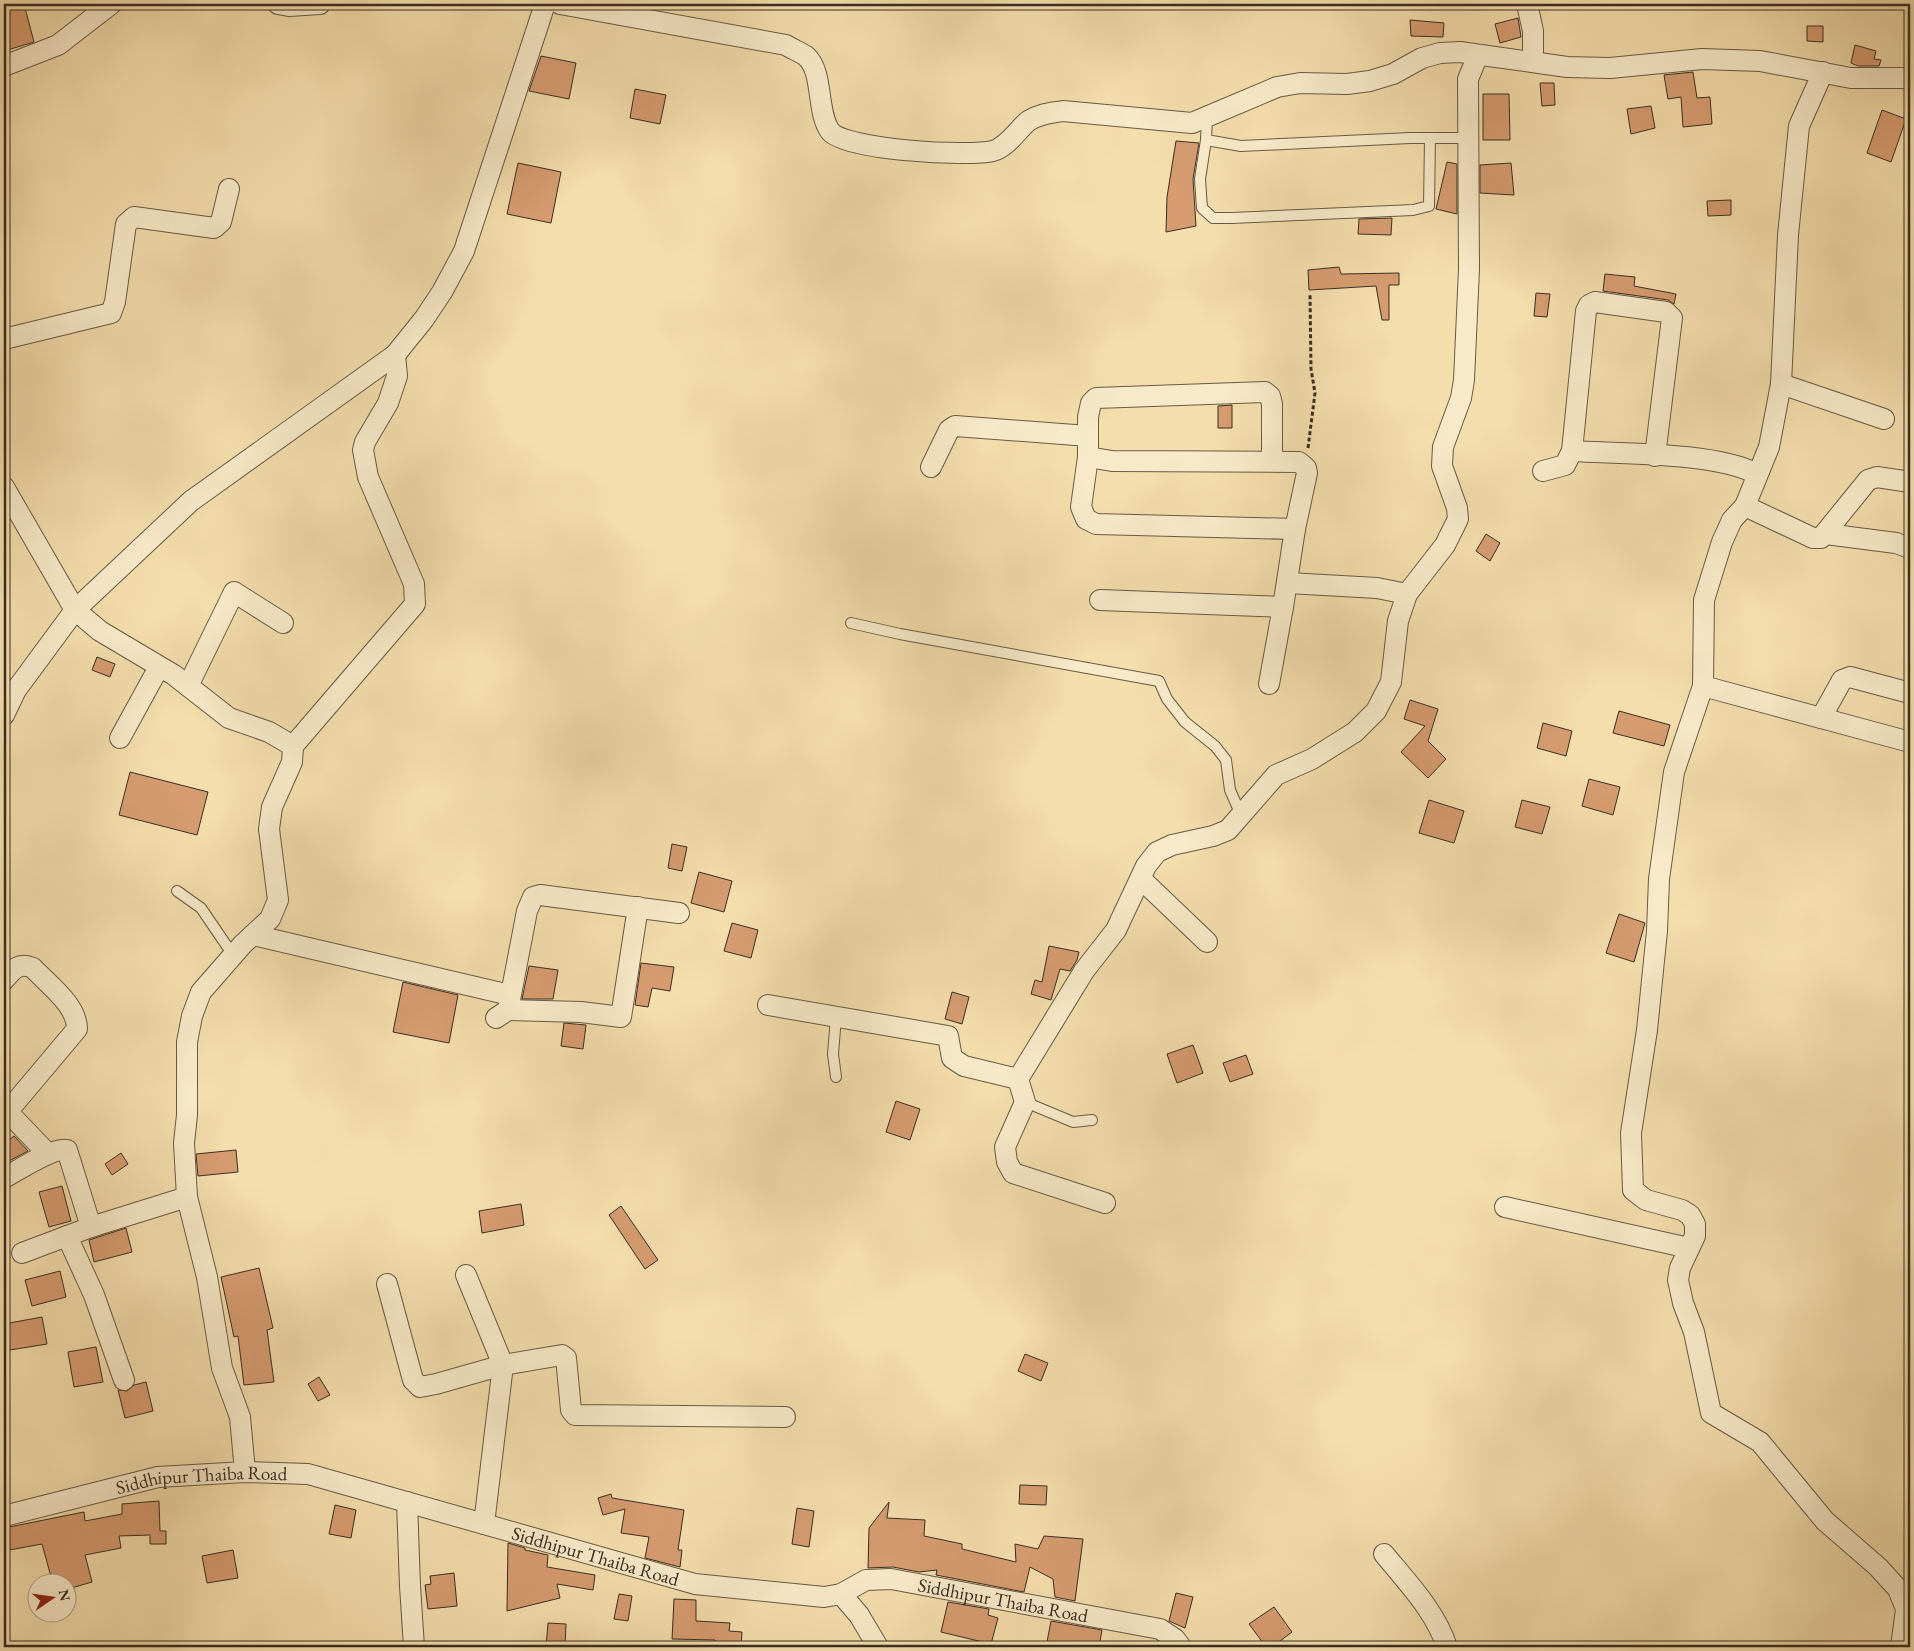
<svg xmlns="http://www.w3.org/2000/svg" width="1914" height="1651" viewBox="0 0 1914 1651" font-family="'EB Garamond',serif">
<rect width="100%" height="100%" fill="#f4deac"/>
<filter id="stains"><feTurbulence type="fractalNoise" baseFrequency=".004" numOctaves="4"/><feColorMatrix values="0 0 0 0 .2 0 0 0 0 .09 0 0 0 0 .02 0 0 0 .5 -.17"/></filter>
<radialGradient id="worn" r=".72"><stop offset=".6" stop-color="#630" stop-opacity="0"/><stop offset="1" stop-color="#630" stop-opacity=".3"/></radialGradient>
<!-- building -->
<g fill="#d69c70" stroke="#382e23">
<path d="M4,4H22V9L25,8L34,42L4,51Z"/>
<path d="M1518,18L1521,37L1500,43L1495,24Z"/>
<path d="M1410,20L1444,23L1443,37L1411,36Z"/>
<path d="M1807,26H1823V42L1807,41Z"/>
<path d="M1855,45L1876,51L1874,59L1881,60L1879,66H1858L1851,63Z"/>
<path d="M541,56L576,63L569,99L529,91Z"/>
<path d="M1693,72L1697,98L1710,97L1712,124L1683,127L1681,97L1668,99L1664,75Z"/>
<path d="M1540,83H1554L1555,105L1542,106Z"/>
<path d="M635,89L666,95L660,124L630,118Z"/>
<path d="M1483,94H1509L1510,140H1483Z"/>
<path d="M1651,106L1655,128L1631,134L1627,109Z"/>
<path d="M1882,110L1906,119L1891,162L1867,153Z"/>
<path d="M1176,141L1199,143L1193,179L1196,226L1166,232L1167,197Z"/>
<path d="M1447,162L1457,164V214L1436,209Z"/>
<path d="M518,163L561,172L551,223L507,214Z"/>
<path d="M1511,163L1514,195L1480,193V165Z"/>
<path d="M1731,200V215L1708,216L1707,201Z"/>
<path d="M1392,218L1391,235L1358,234L1359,219Z"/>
<path d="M1339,267L1341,274L1399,273V285H1389V320H1382L1376,286L1309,290L1308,270Z"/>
<path d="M1605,274L1635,277L1634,286L1676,294L1674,304L1668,300L1603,291Z"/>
<path d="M1536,293L1550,294L1547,317L1534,316Z"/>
<path d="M1232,405V428H1218V406Z"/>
<path d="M1486,534L1500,543L1490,561L1476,551Z"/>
<path d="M97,657L115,664L110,677L92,670Z"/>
<path d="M1410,700L1438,709L1428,741L1446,759L1428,778L1401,752L1425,726L1404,719Z"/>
<path d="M1619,711L1670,725L1664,746L1613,733Z"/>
<path d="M1543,723L1572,731L1566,756L1537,748Z"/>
<path d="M130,772L208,792L197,835L119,815Z"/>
<path d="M1589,779L1620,787L1613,815L1582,806Z"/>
<path d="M1429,800L1464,811L1454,843L1419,833Z"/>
<path d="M1522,800L1550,807L1542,834L1515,827Z"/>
<path d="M672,844L687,847L682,871L668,868Z"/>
<path d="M699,872L732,881L724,912L691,903Z"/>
<path d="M1619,914L1645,923L1634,962L1606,953Z"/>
<path d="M732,923L758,930L751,958L724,951Z"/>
<path d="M1049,946L1079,952L1077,960L1070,971L1060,969L1051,1000L1031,994L1035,980L1042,982Z"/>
<path d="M641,963L674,967L670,991L652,988L648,1007L635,1005Z"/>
<path d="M529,966L558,970L553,999H522Z"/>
<path d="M403,982L458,995L449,1043L393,1032Z"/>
<path d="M952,992L969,997L962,1024L945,1019Z"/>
<path d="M564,1023L586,1025L583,1049L561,1046Z"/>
<path d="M1193,1045L1203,1073L1177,1083L1167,1054Z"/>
<path d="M1246,1055L1253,1074L1230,1082L1223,1063Z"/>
<path d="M896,1101L920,1109L910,1140L886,1132Z"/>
<path d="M14,1136L28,1151L7,1162L4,1158V1144Z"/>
<path d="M236,1150L238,1172L198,1176L196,1154Z"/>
<path d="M121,1153L128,1164L112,1175L105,1164Z"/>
<path d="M62,1186L71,1221L49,1227L39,1192Z"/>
<path d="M521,1204L524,1225L482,1233L479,1211Z"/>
<path d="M621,1206L658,1260L645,1269L609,1215Z"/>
<path d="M126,1228L132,1252L94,1262L89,1240Z"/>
<path d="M259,1268L273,1328L267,1330L274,1382L244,1385L238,1336L234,1337L221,1277Z"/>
<path d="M60,1271L66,1297L32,1306L25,1280Z"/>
<path d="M42,1317L47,1344L4,1351V1324Z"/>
<path d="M96,1347L103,1382L74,1387L68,1352Z"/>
<path d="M1025,1354L1048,1363L1041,1381L1018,1371Z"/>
<path d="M319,1377L330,1395L318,1401L308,1384Z"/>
<path d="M146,1382L153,1411L125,1418L118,1390L127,1391L134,1385Z"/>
<path d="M1020,1485L1047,1486L1046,1505L1019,1504Z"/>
<path d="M611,1494L612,1498L684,1510L678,1550H682L680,1567L645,1558L649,1537L621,1533L625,1509L603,1515L598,1498Z"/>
<path d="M159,1501L160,1531H166V1544H150V1535L119,1536L121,1548L85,1555L92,1582L68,1589V1584H53L42,1544L4,1551V1528L84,1512L85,1521L122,1514V1504Z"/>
<path d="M889,1502L887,1518L925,1520L924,1536L962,1544V1549L1016,1562L1015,1544L1038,1549L1044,1536L1083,1539L1075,1601L1055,1597L1053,1579L1030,1567L1024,1592L936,1575L937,1570L919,1572L893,1567L868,1568L869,1528Z"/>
<path d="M335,1505L356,1510L351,1538L329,1534Z"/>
<path d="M797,1508L814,1511L809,1547L792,1544Z"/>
<path d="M508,1543L525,1548V1550L548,1555L547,1567L595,1575L593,1590L557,1584L560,1598L507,1611Z"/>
<path d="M233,1550L238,1578L207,1583L202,1556Z"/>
<path d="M454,1573L457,1606L428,1609L425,1585L431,1584L430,1576Z"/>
<path d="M1176,1593L1193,1597L1185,1628L1169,1621Z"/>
<path d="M619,1594L632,1596L628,1621L614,1619Z"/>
<path d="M674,1599L696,1600V1621L730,1623L729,1631L742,1632L741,1647H715V1640L672,1639Z"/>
<path d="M948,1602L989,1609L988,1615L998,1618L991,1644L941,1632Z"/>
<path d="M1274,1607L1292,1632L1272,1647H1266L1249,1624Z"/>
<path d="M1051,1621L1102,1630L1099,1647H1046Z"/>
<path d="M548,1623L566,1624L565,1647H546Z"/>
</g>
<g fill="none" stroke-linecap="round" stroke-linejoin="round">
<defs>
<g id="lane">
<path d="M1207,117L1206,140L1241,146L1410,138H1468"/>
<path d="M1206,140L1200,179L1202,208L1213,218H1231L1413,210L1429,206L1430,138"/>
<path d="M851,623L900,634L1159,681L1167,699L1185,722L1215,746L1226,760L1230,790L1241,815"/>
<path d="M177,891L201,908L233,955"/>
<path d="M836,1077L833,1054L836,1017"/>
<path d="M1025,1102L1073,1122L1092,1120"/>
</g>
<g id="street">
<path d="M278,4L289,6L320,4"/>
<path d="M560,4L786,45C792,49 800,52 806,56C824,72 816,111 830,131C844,150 969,157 993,151C1007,147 1017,131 1027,122C1037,114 1052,113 1063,111L1192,123L1277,87L1300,83L1347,84L1370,81L1393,74L1422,58L1440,53L1460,52L1567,67L1610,68L1702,59L1760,61L1851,78H1910"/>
<path d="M1527,4L1533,31V62"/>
<path d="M4,66L58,45L111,4"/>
<path d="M1823,72L1799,126L1788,235L1781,384L1769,447L1745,506L1732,520L1722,542L1704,600L1703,686L1674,772L1659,879L1657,931L1647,1030L1631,1133L1633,1190L1646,1200L1682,1210L1690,1215L1695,1224V1236L1680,1268L1678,1280L1683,1303L1694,1332L1711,1413L1760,1442L1825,1521L1878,1567L1898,1589L1906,1609L1901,1647"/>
<path d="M4,339L111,313L115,302L126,224L134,217L214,228L221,222L229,189"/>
<path d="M1781,384L1884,419"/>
<path d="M1572,451C1622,454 1715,452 1757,474"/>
<path d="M1088,457L1112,461L1299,462L1306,468L1307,473L1295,529L1283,607L1100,600"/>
<path d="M1272,461V404L1270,396L1265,392L1096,398L1091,403L1088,417V457L1081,507L1086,519L1096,524L1295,529"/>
<path d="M931,467L949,430L955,426L1088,436"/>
<path d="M1543,471L1565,465L1572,451L1586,311L1589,305L1595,302L1666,312L1672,318L1655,456"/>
<path d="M4,487L75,610L100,631L174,675L229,718L269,732L293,746L292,762L272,807L269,829L278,900L270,919L243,944L201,992L192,1016L187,1042V1115L184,1143L187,1197L207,1277L222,1368L240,1417L245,1472"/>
<path d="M1745,506L1813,538H1821L1868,480L1877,477L1910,482"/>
<path d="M1826,534L1896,543L1910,548"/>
<path d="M1288,583L1377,588L1407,594"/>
<path d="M1269,684L1283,607"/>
<path d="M188,686L234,592L283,623"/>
<path d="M1703,686L1910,742"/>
<path d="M4,715L16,690L75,610L191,501L395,355L424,319L442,292L464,251L545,4"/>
<path d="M1821,718L1842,680L1850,677L1910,693"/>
<path d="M120,738L159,667"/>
<path d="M293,746L415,604L414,584L368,477L363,450L365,442L388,403L397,376L395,355"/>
<path d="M1141,879L1207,942"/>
<path d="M253,935L510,995"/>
<path d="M4,980C13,969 19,962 33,968C49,985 77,1005 77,1029L8,1111"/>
<path d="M768,1005L948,1036L952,1058L964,1066L1018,1079"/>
<path d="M508,1010L581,1012L621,1017L638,907"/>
<path d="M496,1018L508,1010L527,911L533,897L540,895L679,913"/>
<path d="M4,1108L48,1154"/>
<path d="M4,1178C17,1171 53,1147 67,1150L91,1227"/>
<path d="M1105,1203L1013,1173L1007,1162L1005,1147L1025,1102L1018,1079L1084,971L1116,930L1146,866L1157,852L1172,845L1213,836L1228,830L1276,775L1312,759L1355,732L1376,711L1391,682L1398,621L1407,594L1445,545L1458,519L1457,508L1442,466L1443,447L1461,398L1464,380L1469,269L1468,79L1478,55"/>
<path d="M1505,1207L1689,1248"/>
<path d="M67,1236L94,1295L124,1380"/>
<path d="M22,1253L91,1227L187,1197"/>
<path d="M466,1275L503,1365L484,1524"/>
<path d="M387,1284L413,1380L420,1387L436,1384L503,1365L562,1355L566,1358L571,1410L575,1415L785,1417"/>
<path d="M407,1502L410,1586L414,1647"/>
<path id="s1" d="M4,1516L158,1477L245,1472L308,1474L695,1584L824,1597L841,1594L866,1580L891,1579L1160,1629L1175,1639L1181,1647"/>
<path d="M1384,1554C1407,1582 1436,1612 1447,1647"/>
<path d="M841,1594L859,1615L878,1647"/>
</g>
</defs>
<!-- lane casing -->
<use href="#lane" stroke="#675a45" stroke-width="12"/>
<!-- street casing -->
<use href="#street" stroke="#675a45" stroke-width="22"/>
<!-- path -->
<g stroke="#382e23" stroke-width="3" stroke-dasharray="4 2.5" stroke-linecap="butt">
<path d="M1910,299L1908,317L1910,322"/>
<path d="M1906,428L1910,378"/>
<path d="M1308,448L1315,393L1311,369L1310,294"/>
</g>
<!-- lane -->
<use href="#lane" stroke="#f8eac9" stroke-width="10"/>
<!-- street -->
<use href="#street" stroke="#f8eac9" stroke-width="20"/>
</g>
<g text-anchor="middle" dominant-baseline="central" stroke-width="5" stroke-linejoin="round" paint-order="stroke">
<!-- street labels -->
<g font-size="19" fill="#382e23" stroke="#f8eac9">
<text stroke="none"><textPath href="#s1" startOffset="202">Siddhipur Thaiba Road</textPath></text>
<text stroke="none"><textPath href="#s1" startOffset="608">Siddhipur Thaiba Road</textPath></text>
<text stroke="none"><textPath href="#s1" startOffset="1026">Siddhipur Thaiba Road</textPath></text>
</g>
</g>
<!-- margin -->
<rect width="1914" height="1651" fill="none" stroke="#f4deac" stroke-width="20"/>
<rect x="5" y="5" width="1904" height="1641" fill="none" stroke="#382e23" stroke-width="2.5"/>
<rect x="10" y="10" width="1894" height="1631" fill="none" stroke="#382e23"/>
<!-- north arrow -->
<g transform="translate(52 1598) rotate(77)"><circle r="24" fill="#f8eac9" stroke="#ab9f87"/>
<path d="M0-4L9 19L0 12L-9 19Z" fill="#8f2418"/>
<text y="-8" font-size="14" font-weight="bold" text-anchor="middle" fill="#382e23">N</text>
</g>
<rect width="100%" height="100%" filter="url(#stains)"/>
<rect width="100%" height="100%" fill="url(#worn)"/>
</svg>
